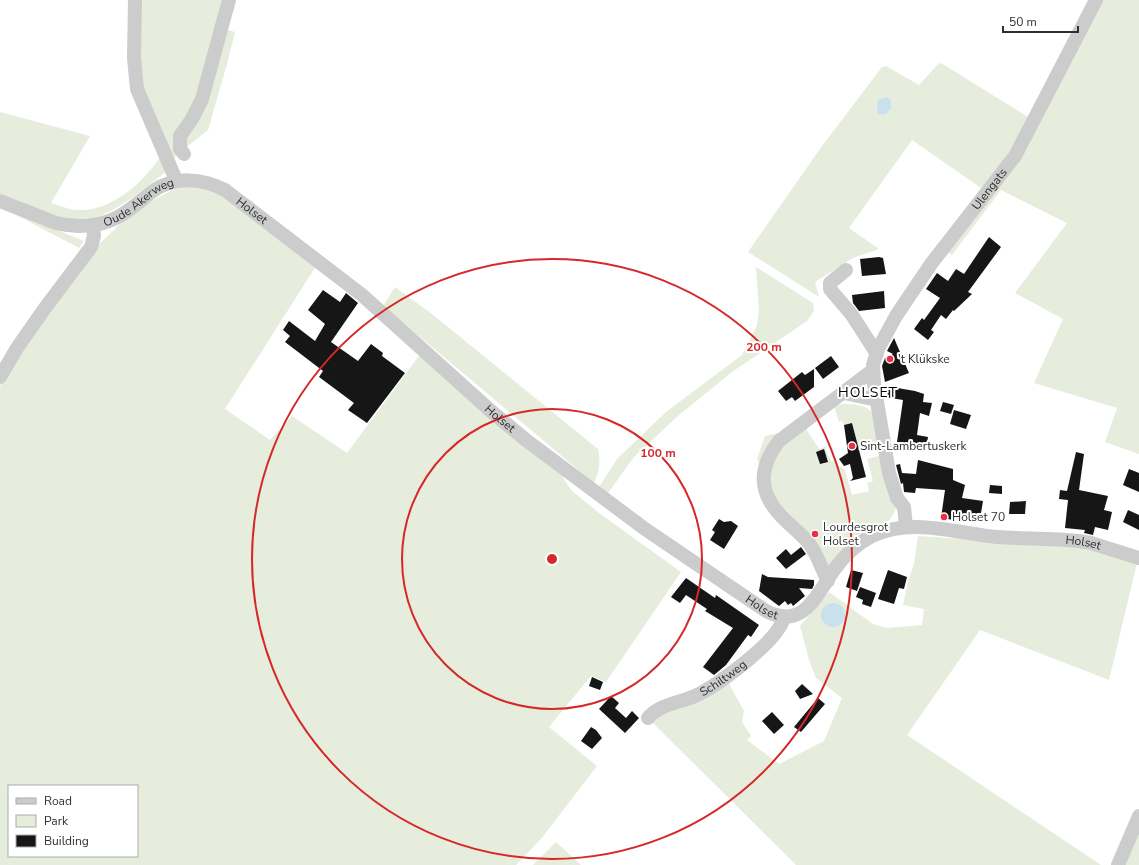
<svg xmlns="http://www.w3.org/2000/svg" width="1139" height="865" viewBox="0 0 1139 865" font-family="'Nunito Sans',sans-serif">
<rect width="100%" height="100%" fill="#fff"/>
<!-- green -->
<g fill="#e6eddc" fill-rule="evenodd">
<path d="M140,0H226L178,154L171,161L148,107L140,76Z"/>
<path d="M1100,0H1139V454L1105,442L1117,408L1034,383L1063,319L1015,293L1067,223L1001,190L952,255L945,250L1005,168Z"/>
<path d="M224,29L235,32L227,64L208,130L184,149L188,129Z"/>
<path d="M941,63L1028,117C1015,145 1002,165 981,188L912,140L849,228L879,249L853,258L815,282L819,297L748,252L822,146L882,67L886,66L919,85L937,65Z"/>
<path d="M0,112L90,136L51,203C60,205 68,210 78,210C111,212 144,182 161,156L167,171C144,188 103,226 72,220C50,215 22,202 0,194Z"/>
<path d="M209,181L318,263L225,409L270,440L292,416L347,453L421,353L561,469L564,479L571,490L599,513L681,572L606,682L591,676L549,727L597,766L541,839L516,865H0V386L16,360L90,253L120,224L145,204L181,186ZM9,786H137V856H9Z"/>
<path d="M3,208L84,241L79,248Z"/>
<path d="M756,267L813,303L814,311L807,321L732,372L679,415L634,457L608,493L599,487L617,459L666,412L742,355L757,325L759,310Z"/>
<path d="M395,287L432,314L598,449C601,462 599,471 594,483L383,306Z"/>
<path d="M843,404C879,404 875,417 882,447L859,451L852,423L844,425L842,421L839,422L834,406Z"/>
<path d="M805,427L819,449L825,447L831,461L836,460L838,465L845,470L852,495L869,491L867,483L873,481L867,459L883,455L896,509L891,518L884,525L829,566L775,501L767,475L757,459L765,436Z"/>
<path d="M918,536L1081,547L1137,563L1109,680L980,630L907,735L1101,865H796L651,721L654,718L729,684L744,711L742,722L751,736L747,740L779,764L824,741L842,698L816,678L809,660L800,626L829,592L873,624L887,628L922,625L924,609L903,605L908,581L914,564Z"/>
<path d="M1139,827V865H1123Z"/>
<path d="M556,842L581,865H533Z"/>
</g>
<!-- water -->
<g fill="#c8e1ed">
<path d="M886,97L891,100V108L886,114L879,115L877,111L878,100Z"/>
<circle cx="833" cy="615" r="12"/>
</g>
<!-- building -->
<g fill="#161616">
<path d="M989,237L1001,247L968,292L972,294L954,311L953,310L946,319L941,315L931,330L934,332L928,340L914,329L922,318L924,320L940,298L926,289L937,273L948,281L956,269L964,274Z"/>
<path d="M879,257L883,258L886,274L862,276L860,259Z"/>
<path d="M323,290L340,302L346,293L358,303L331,342L358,361L371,344L383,353L382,356L405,373L367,423L348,410L354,403L319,377L323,371L285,342L290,336L283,330L289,321L315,341L325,324L308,310Z"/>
<path d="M884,291L885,308L859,311L853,303L852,295Z"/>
<path d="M894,338L909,373L885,382L882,366L885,358L893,354L887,351Z"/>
<path d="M831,356L839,367L823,379L815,368Z"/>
<path d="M814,369V387L795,401L792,397L786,401L778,391L802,372L805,375Z"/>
<path d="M886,386L915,391L924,394L923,402L932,403L929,416L920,413L917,435L928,437L926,449L904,445L905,443L897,442L903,400L885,397Z"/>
<path d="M943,402L954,405L951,414L940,411Z"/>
<path d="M954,410L971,415L966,429L950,424Z"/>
<path d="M852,423L866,477L850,481L853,478L850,464L844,466L839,459L848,453L844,425Z"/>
<path d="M824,449L828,462L820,464L816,452Z"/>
<path d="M1076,452L1084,454L1079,490L1108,496L1104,510L1112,512L1108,530L1095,527L1093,535L1084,533L1085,530L1065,528L1068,500L1059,499L1060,490L1067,491Z"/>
<path d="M918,460L953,469V480L965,485L962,498L983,501L981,513H977L976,518L954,515V520L941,518L945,490L916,488L915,493L904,492L903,483L901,484L896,465L900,464L902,473L916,474Z"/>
<path d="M1129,469L1139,473V492L1123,485Z"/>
<path d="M990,485L1002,486V494L989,493Z"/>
<path d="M1026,501L1025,514H1009L1010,502Z"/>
<path d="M1128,510L1139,515V530L1123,522Z"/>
<path d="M719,519L724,522L731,521L738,526L724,549L710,540L715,532L712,530Z"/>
<path d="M801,547L806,554L786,569L776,558L786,549L791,555Z"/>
<path d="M851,570L863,573L857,591L846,587Z"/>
<path d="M888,570L907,577L904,589L899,588L894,604L878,599Z"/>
<path d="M762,574L768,577L814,580V585L812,589L799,588L805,596L793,606L791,603L788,605L785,601L779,606L759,591Z"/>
<path d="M686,578L715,598L716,595L759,625L751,637L748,635L726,665L714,675L703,667L733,628L705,611L707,609L686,595L680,603L671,597Z"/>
<path d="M860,587L876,593L871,607L862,604L863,600L856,597Z"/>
<path d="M592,677L603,682L600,690L589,686Z"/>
<path d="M802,684L813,694L800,699L795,691Z"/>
<path d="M611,696L619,703L615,708L626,718L632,711L639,718L625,733L599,709Z"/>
<path d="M818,698L825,704L801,732L794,727Z"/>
<path d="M772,712L784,725L774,734L762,721Z"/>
<path d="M591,727L596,730L602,738L592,749L581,741Z"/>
</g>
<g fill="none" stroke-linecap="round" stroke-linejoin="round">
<!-- minor -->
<g stroke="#ccc" stroke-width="14">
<path d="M135,0L134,58L137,89L176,180"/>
<path d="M184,154L180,149V136L192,119L202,99L229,0"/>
<path id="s1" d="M0,201L56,223C76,228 99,227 118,217C131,210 141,200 153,191C175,176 202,178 225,190L362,295L492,412L526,440L645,529L766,611C803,630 816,596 834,570C844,556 856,544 872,536C912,517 955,533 997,537C1024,539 1051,538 1079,541L1091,543L1139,558"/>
<path d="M846,270L830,283V289L852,315L877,354"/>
<path d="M0,377L17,348L45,308L91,247L94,236L93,225"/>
<path d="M844,393L877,400"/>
<path id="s2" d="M906,526L904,507L897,498L889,473L874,384L873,365L878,349L896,316L931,264L1015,156L1096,0"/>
<path d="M828,581C821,568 817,553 808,542C800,533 791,526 783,518C758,493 758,468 779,441L873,370"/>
<path id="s3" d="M648,718C660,704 679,703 695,696C717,686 779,641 784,617"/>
<path d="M1118,865L1139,816"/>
</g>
</g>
<!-- distance rings -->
<g fill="none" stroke="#d62828" stroke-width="2">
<circle cx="552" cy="559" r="150"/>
<circle cx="552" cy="559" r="300"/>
</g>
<!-- markers -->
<g fill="#ea2d49" stroke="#fff" stroke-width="1.5">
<circle cx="890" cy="359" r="4"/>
<circle cx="852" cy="446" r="4"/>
<circle cx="944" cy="517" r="4"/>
<circle cx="815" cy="534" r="4"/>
</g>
<g text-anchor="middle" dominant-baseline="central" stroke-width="4" stroke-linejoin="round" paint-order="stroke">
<!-- street labels -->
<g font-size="12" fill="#2f2f2f" stroke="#fff">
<text stroke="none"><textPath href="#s2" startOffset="378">Ulengats</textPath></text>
<text stroke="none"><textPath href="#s1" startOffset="149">Oude Akerweg</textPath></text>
<text stroke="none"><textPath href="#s1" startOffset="277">Holset</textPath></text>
<text stroke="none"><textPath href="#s1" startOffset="601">Holset</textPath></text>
<text stroke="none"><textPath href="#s1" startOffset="1285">Holset</textPath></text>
<text stroke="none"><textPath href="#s1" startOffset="924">Holset</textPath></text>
<text stroke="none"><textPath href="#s3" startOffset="86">Schiltweg</textPath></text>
</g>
<!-- poi labels -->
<g font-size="12" fill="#2f2f2f" stroke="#fff" text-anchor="start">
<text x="898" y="359">'t Klükske</text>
<text x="860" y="446">Sint-Lambertuskerk</text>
<text x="952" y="517">Holset 70</text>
<text x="823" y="527">Lourdesgrot<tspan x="823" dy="14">Holset</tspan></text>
</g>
<!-- quarter labels -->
<g font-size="14" letter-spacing="1" fill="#000" stroke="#fff">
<text x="868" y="392">HOLSET</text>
</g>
</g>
<circle cx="552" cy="559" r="6" fill="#d62828" stroke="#fff" stroke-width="2"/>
<g font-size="12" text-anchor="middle" font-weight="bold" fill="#d62828" stroke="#fff" stroke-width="4" stroke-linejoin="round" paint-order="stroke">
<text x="764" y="351">200 m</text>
<text x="658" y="457">100 m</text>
</g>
<!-- legend -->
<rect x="8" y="785" width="130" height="72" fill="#ffffff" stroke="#acacac"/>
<rect x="16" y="798" width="20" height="6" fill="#cccccc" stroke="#acacac"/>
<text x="44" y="805" font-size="12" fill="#2f2f2f">Road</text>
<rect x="16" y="815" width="20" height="12" fill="#e6eddc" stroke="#acacac"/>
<text x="44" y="825" font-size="12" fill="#2f2f2f">Park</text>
<rect x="16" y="835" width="20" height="12" fill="#161616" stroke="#acacac"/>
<text x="44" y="845" font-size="12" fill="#2f2f2f">Building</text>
<!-- scale -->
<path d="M1003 26v6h75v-6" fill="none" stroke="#2f2f2f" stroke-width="2"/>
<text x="1009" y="26" font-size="12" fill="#2f2f2f" stroke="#ffffff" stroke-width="3" paint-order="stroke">50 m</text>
</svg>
